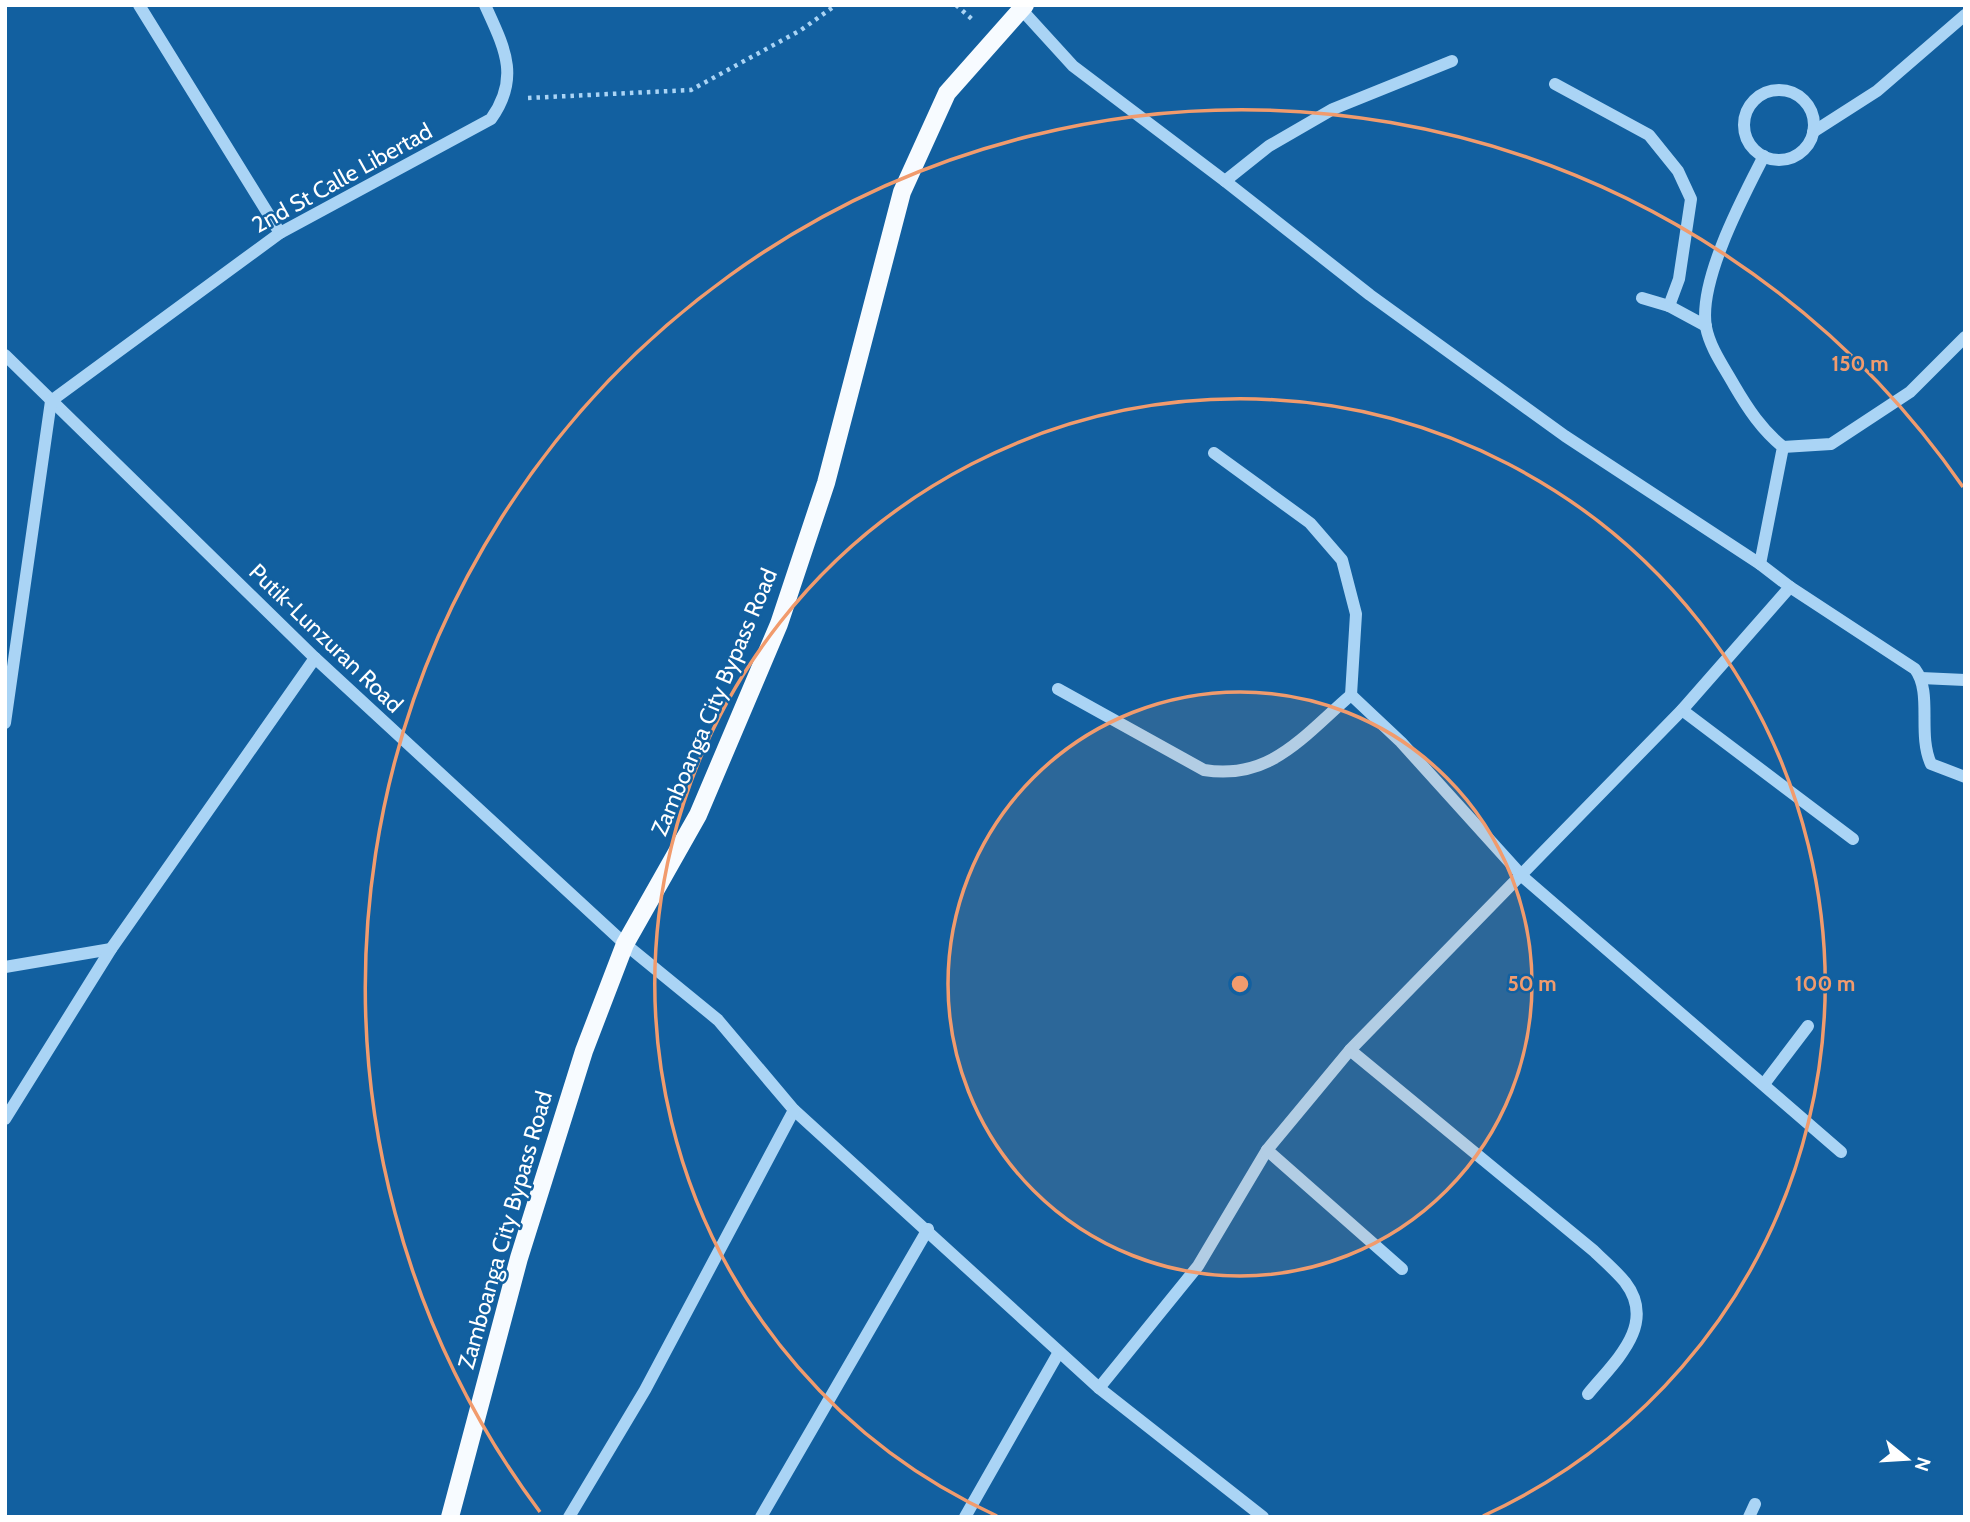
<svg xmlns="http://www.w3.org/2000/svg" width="1970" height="1522" viewBox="0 0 1970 1522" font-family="Cabin,sans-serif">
<rect width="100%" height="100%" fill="#1260a0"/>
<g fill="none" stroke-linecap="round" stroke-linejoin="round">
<!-- path -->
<g stroke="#aad4f5" stroke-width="4.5" stroke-dasharray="3.5 5" stroke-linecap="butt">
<path d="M956,5L973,20"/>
<path d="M528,98L691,90L801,30L836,5"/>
</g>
<!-- minor -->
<g stroke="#aad4f5" stroke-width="12">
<path d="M139,5L280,233"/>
<path d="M1021,9L1073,66L1225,181L1370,295L1565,436L1760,564L1790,587L1682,710L1350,1050L1267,1150L1198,1266L1099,1388"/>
<path d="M1555,84L1649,135L1678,171L1691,199L1679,279L1669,306"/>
<circle cx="1779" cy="125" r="35"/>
<path d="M1813,132L1877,91L1965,15"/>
<path d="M1225,181L1269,146L1333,109L1452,61"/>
<path d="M1642,298L1669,306L1706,326"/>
<path d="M5,355L315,658L625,944L718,1020L794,1110L1099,1388L1263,1517"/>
<path d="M1783,447L1831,444L1910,392L1965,337"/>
<path d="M1214,453L1310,523L1342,560L1356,614L1351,695"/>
<path d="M1760,564L1783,447C1762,430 1748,409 1734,385C1724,367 1710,348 1706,327C1698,281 1743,197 1764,156"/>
<path d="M1790,587L1915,669C1933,693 1917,733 1931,764L1965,777"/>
<path d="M1921,678L1965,680"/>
<path d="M1058,689L1204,770C1271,781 1304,735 1351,695L1401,742L1523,877L1841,1152"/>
<path d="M1682,710L1853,839"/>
<path d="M5,723L51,401L280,233L491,119C521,77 504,47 485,5"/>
<path d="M5,967L111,949"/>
<path d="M1350,1050L1594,1251C1604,1261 1616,1271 1625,1282C1658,1325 1614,1362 1588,1394"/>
<path d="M1764,1084L1808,1026"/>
<path d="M5,1119L111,949L315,658"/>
<path d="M1267,1150L1402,1269"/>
<path d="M569,1517L645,1390L794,1110"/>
<path d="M761,1517L928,1229"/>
<path d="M965,1517L1059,1352"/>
<path d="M1749,1517L1755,1504"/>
</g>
<!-- major -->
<path stroke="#f7fbff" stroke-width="18" d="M450,1517L519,1258L584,1051L625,944L698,815L779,624L826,483L902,192L947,93L1025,5"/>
</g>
<!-- distance rings -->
<circle cx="1240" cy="984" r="292" fill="#f19b6d" fill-opacity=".12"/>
<g fill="none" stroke="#f19b6d" stroke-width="3.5">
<circle cx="1240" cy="984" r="292"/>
<path d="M997 1516A585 585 0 1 1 1483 1516"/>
<path d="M540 1512A877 877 0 1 1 1963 487"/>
</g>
<g text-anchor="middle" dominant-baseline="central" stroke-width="5" stroke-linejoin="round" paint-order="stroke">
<!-- street labels -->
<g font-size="23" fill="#fff" stroke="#1260a0">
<text transform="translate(342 178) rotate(-29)">2nd St Calle Libertad</text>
<text transform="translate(326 638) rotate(44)">Putik-Lunzuran Road</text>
<text transform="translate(714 702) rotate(-67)">Zamboanga City Bypass Road</text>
<text transform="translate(505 1230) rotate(-74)">Zamboanga City Bypass Road</text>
</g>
</g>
<circle cx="1240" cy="984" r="10" fill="#f19b6d" stroke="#1260a0" stroke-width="3.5"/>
<g font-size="21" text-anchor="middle" font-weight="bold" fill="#f19b6d" stroke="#1260a0" stroke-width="5" stroke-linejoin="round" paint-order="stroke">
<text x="1860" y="371">150 m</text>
<text x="1532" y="991">50 m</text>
<text x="1825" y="991">100 m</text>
</g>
<!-- border -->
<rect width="1970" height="1522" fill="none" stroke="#ffffff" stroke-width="14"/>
<!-- north arrow -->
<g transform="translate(1907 1459) rotate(108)" stroke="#1260a0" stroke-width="5" paint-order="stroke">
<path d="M0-5L12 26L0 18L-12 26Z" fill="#ffffff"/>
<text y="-10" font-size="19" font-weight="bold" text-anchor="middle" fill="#ffffff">N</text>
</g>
</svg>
